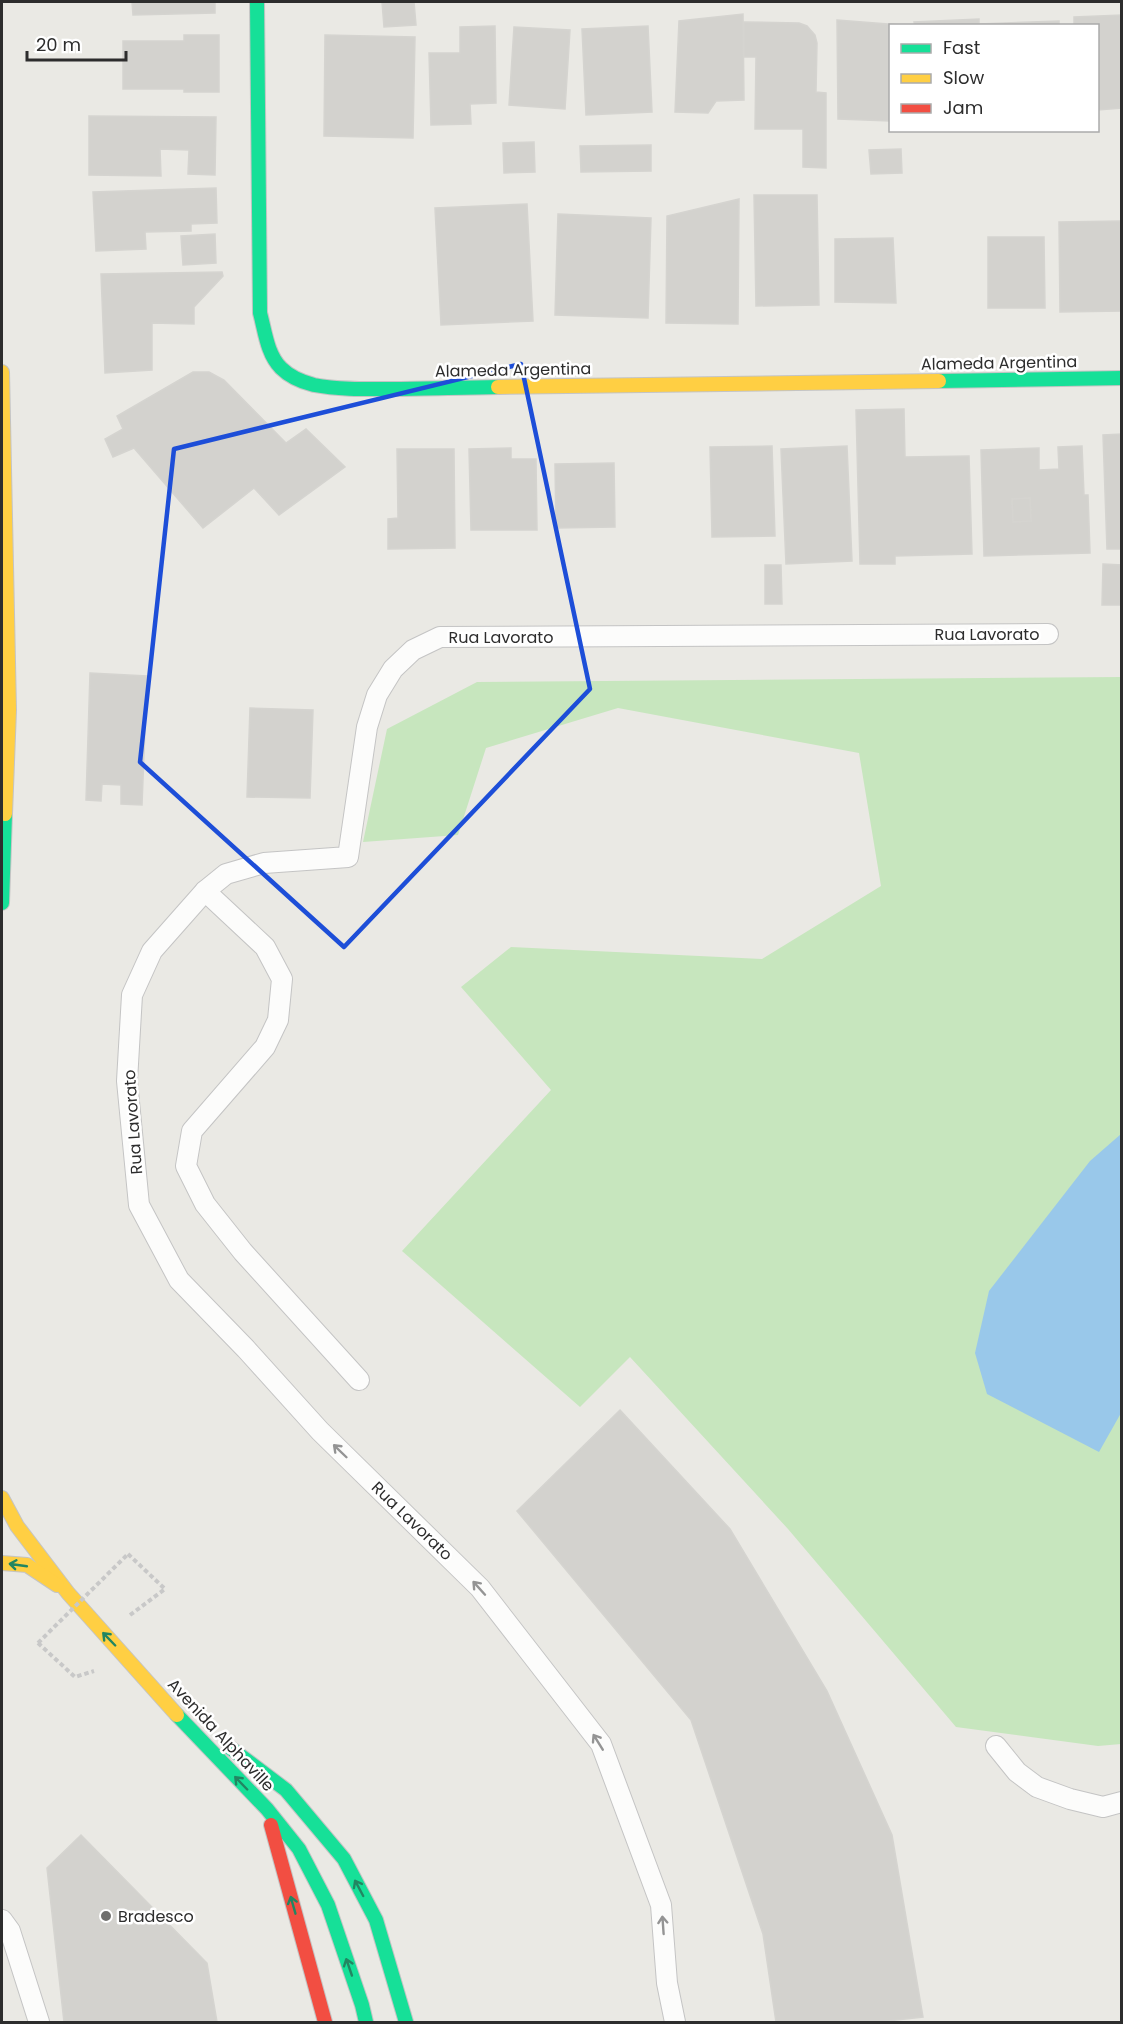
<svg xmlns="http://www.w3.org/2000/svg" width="1123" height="2024" viewBox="0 0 1123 2024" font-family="Poppins,sans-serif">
<rect width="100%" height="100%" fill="#eae9e4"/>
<!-- green -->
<path fill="#c7e6be" d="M1121,677V1744L1098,1746L956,1727L788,1529L630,1357L580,1407L402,1251L551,1090L461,987L511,947L762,959L881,886L859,753L618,708L486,748L458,835L363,842L387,729L477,682Z"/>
<!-- water -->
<path fill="#99c8ea" d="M1121,1134V1413L1099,1452L987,1394L975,1353L989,1291L1090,1161Z"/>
<!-- building -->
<g fill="#d3d2ce" stroke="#d5d4d0" stroke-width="1.5" fill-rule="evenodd">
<path d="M132,2H215V13L133,15Z"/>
<path d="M382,2H414L416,25L384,27Z"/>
<path d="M743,14L744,100L716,101L708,113L675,112L679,21Z"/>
<path d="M1122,15V108L1098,110V26H1074V17Z"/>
<path d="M979,19V26H915L914,22Z"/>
<path d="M837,20L901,25L890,26V121L838,119Z"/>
<path d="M1059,21V26L979,24Z"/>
<path d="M744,22L799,23L807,26L815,35L817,43L816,92L826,93V168L803,167V129H755L756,57H744Z"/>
<path d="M495,26L496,103L470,104L471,124L431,125L429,53H460V27Z"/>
<path d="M648,26L652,112L586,115L582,29Z"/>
<path d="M514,27L570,30L565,109L509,105Z"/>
<path d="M184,35H219V92H184V89H123V41H184Z"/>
<path d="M325,35L415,37L413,138L324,136Z"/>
<path d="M89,116L216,117L215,175L188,174L189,150L160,149L161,176L89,175Z"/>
<path d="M534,142L535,172L504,173L503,143Z"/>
<path d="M651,145V171L581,172L580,146Z"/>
<path d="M901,149L902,173L871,174L869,150Z"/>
<path d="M216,188L217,223L191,224V231L145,232L146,249L96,251L93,192Z"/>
<path d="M754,195H817L819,305L756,306Z"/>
<path d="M739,199L738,324L666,323L667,216Z"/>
<path d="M527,204L533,321L441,325L435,208Z"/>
<path d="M558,214L651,218L648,318L555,315Z"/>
<path d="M1121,221L1122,311L1060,312L1059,222Z"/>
<path d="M215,234L216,263L183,265L181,236Z"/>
<path d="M988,237H1044L1045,308H988Z"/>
<path d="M893,238L896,303L835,302V239Z"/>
<path d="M222,272L223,276L194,307V324L152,323V370L105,373L101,274Z"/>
<path d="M193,372H209L224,380L286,443L306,429L345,467L279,515L254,488L203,528L134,448L113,457L105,439L123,429L117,416Z"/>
<path d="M904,409L905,457L969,456L972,554L895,556V564H860L856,410Z"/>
<path d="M1122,434V549H1107L1103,435Z"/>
<path d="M772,446L775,536L712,537L710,447Z"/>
<path d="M847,446L852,561L786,564L781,449Z"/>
<path d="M1082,446L1084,495H1088L1090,553L984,556L981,450L1039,448V470L1059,469L1058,447ZM1030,498L1031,521L1013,522L1012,499Z"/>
<path d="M511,448V459H536L537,530H471L469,449Z"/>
<path d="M397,449H454L455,548L388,549V519L398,518Z"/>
<path d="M614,463L615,527L556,528L555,464Z"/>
<path d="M1030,498L1031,521L1013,522L1012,499Z"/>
<path d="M1103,564L1122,565V605H1102Z"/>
<path d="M765,565H781L782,604H765Z"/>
<path d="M90,673L147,676L142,805L121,804V785L102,784L101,801L86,800Z"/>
<path d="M250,708L313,710L310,798L247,797Z"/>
<path d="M620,1410L730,1529L827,1691L892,1835L923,2017L878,2022H776L763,1934L691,1720L517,1511Z"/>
<path d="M81,1835L207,1963L217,2022H64L47,1868Z"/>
</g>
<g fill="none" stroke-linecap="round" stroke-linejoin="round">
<defs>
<g id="lane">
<path d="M205,891L265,947L282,979L278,1020L265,1047L192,1131L186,1166L205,1204L243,1252L359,1380"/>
<path d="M996,1746L1017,1772L1037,1787L1070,1799L1103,1807L1122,1802"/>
<path d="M2,1920L10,1931L39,2022"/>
<path d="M675,2022L667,1983L661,1905L601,1744L480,1588L320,1431L246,1349L179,1280L139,1205L127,1081L132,995L152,951L205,891L226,874L264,863L348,857L367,727L377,695L393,669L413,650L440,637L1048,634"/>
</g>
<g id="fast">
<path d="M257,2L260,313C265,331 267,354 281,368C290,377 302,382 314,385C340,390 370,389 397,389C430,388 464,388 498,387"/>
<path d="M939,381L1122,378"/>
<path d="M2,903L5,814"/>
<path d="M177,1715L267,1809L299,1849L328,1905L362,2005L366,2022"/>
<path d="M229,1747L286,1790L344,1859L376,1920L406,2022"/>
</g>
<g id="slow">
<path d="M2,372L9,710L5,814"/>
<path d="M498,387L939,381"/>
<path d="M2,1498L17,1526L68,1593L177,1715"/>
<path d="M2,1563L27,1565L57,1585"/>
</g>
<path id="jam" d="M271,1825L325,2022"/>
</defs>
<!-- lane casing -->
<use href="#lane" stroke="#c4c4c4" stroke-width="22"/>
<!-- fast casing -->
<use href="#fast" stroke="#c4c4c4" stroke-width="16"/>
<!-- slow casing -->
<use href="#slow" stroke="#c4c4c4" stroke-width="16"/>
<!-- jam casing -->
<use href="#jam" stroke="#c4c4c4" stroke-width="16"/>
<!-- path -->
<g stroke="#c8c8c8" stroke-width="4" stroke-dasharray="4.5 3" stroke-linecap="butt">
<path d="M128,1554L165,1589L130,1615"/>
<path d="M38,1643L75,1677L94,1671"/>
</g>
<!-- lane -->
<use href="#lane" stroke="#fcfcfb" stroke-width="20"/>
<!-- fast -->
<use href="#fast" stroke="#16e098" stroke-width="14"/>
<!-- slow -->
<use href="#slow" stroke="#ffcf43" stroke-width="14"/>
<!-- jam -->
<use href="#jam" stroke="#f24e42" stroke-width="14"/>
<!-- path-bridge -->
<path stroke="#c8c8c8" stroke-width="4" stroke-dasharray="4.5 3" stroke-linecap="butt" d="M38,1643L128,1554"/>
</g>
<!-- one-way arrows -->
<defs><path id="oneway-shaft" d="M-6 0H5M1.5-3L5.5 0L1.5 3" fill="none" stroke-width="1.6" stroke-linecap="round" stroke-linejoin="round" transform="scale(1.5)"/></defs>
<g stroke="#949494">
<use href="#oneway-shaft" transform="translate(340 1451) rotate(-136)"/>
<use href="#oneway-shaft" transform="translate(479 1588) rotate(-132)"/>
<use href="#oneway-shaft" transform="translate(598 1742) rotate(-122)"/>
<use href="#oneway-shaft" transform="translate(663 1925) rotate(-94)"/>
</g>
<g stroke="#228662">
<use href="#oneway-shaft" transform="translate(18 1565) rotate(-172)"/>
<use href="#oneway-shaft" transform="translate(109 1639) rotate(-134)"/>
<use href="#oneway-shaft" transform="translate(241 1783) rotate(-134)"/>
<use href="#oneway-shaft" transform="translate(359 1888) rotate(-118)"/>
<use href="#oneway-shaft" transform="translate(293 1905) rotate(-106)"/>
<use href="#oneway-shaft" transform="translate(349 1967) rotate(-109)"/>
</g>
<!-- marked area -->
<path fill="none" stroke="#1d4ed8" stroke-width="4.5" stroke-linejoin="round" d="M521,364L590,689L344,947L140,762L174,449Z"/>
<!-- markers -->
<circle fill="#6f6f6d" stroke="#fff" stroke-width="2" cx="106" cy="1916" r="6"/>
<g text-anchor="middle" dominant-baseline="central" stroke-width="5" stroke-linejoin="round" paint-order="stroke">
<!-- street labels -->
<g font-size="16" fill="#2d2d2d" stroke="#fff">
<text transform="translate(999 363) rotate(-1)">Alameda Argentina</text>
<text transform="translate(513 370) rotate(-1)">Alameda Argentina</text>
<text x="987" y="634">Rua Lavorato</text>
<text x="501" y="637">Rua Lavorato</text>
<text transform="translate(133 1122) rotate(-94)">Rua Lavorato</text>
<text transform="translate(412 1521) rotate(44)">Rua Lavorato</text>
<text transform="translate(221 1735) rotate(47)">Avenida Alphaville</text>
</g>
<!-- poi labels -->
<g font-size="16" fill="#2d2d2d" stroke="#fff" text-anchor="start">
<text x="118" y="1916">Bradesco</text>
</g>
</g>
<!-- border -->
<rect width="1123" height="2024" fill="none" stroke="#2d2d2d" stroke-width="6"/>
<!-- legend -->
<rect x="889" y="24" width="210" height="108" fill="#ffffff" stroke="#ababab" stroke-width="1.5"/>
<rect x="901" y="44" width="30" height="9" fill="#16e098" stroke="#ababab" stroke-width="1.5"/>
<text x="943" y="54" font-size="18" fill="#2d2d2d">Fast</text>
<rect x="901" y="74" width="30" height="9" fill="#ffcf43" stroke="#ababab" stroke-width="1.5"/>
<text x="943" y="84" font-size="18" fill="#2d2d2d">Slow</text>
<rect x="901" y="104" width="30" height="9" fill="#f24e42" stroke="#ababab" stroke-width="1.5"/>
<text x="943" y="114" font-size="18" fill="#2d2d2d">Jam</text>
<!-- scale -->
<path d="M27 51v9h99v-9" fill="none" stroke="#2d2d2d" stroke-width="3"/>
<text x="36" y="51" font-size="18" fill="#2d2d2d" stroke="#ffffff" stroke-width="4.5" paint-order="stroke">20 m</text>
</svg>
